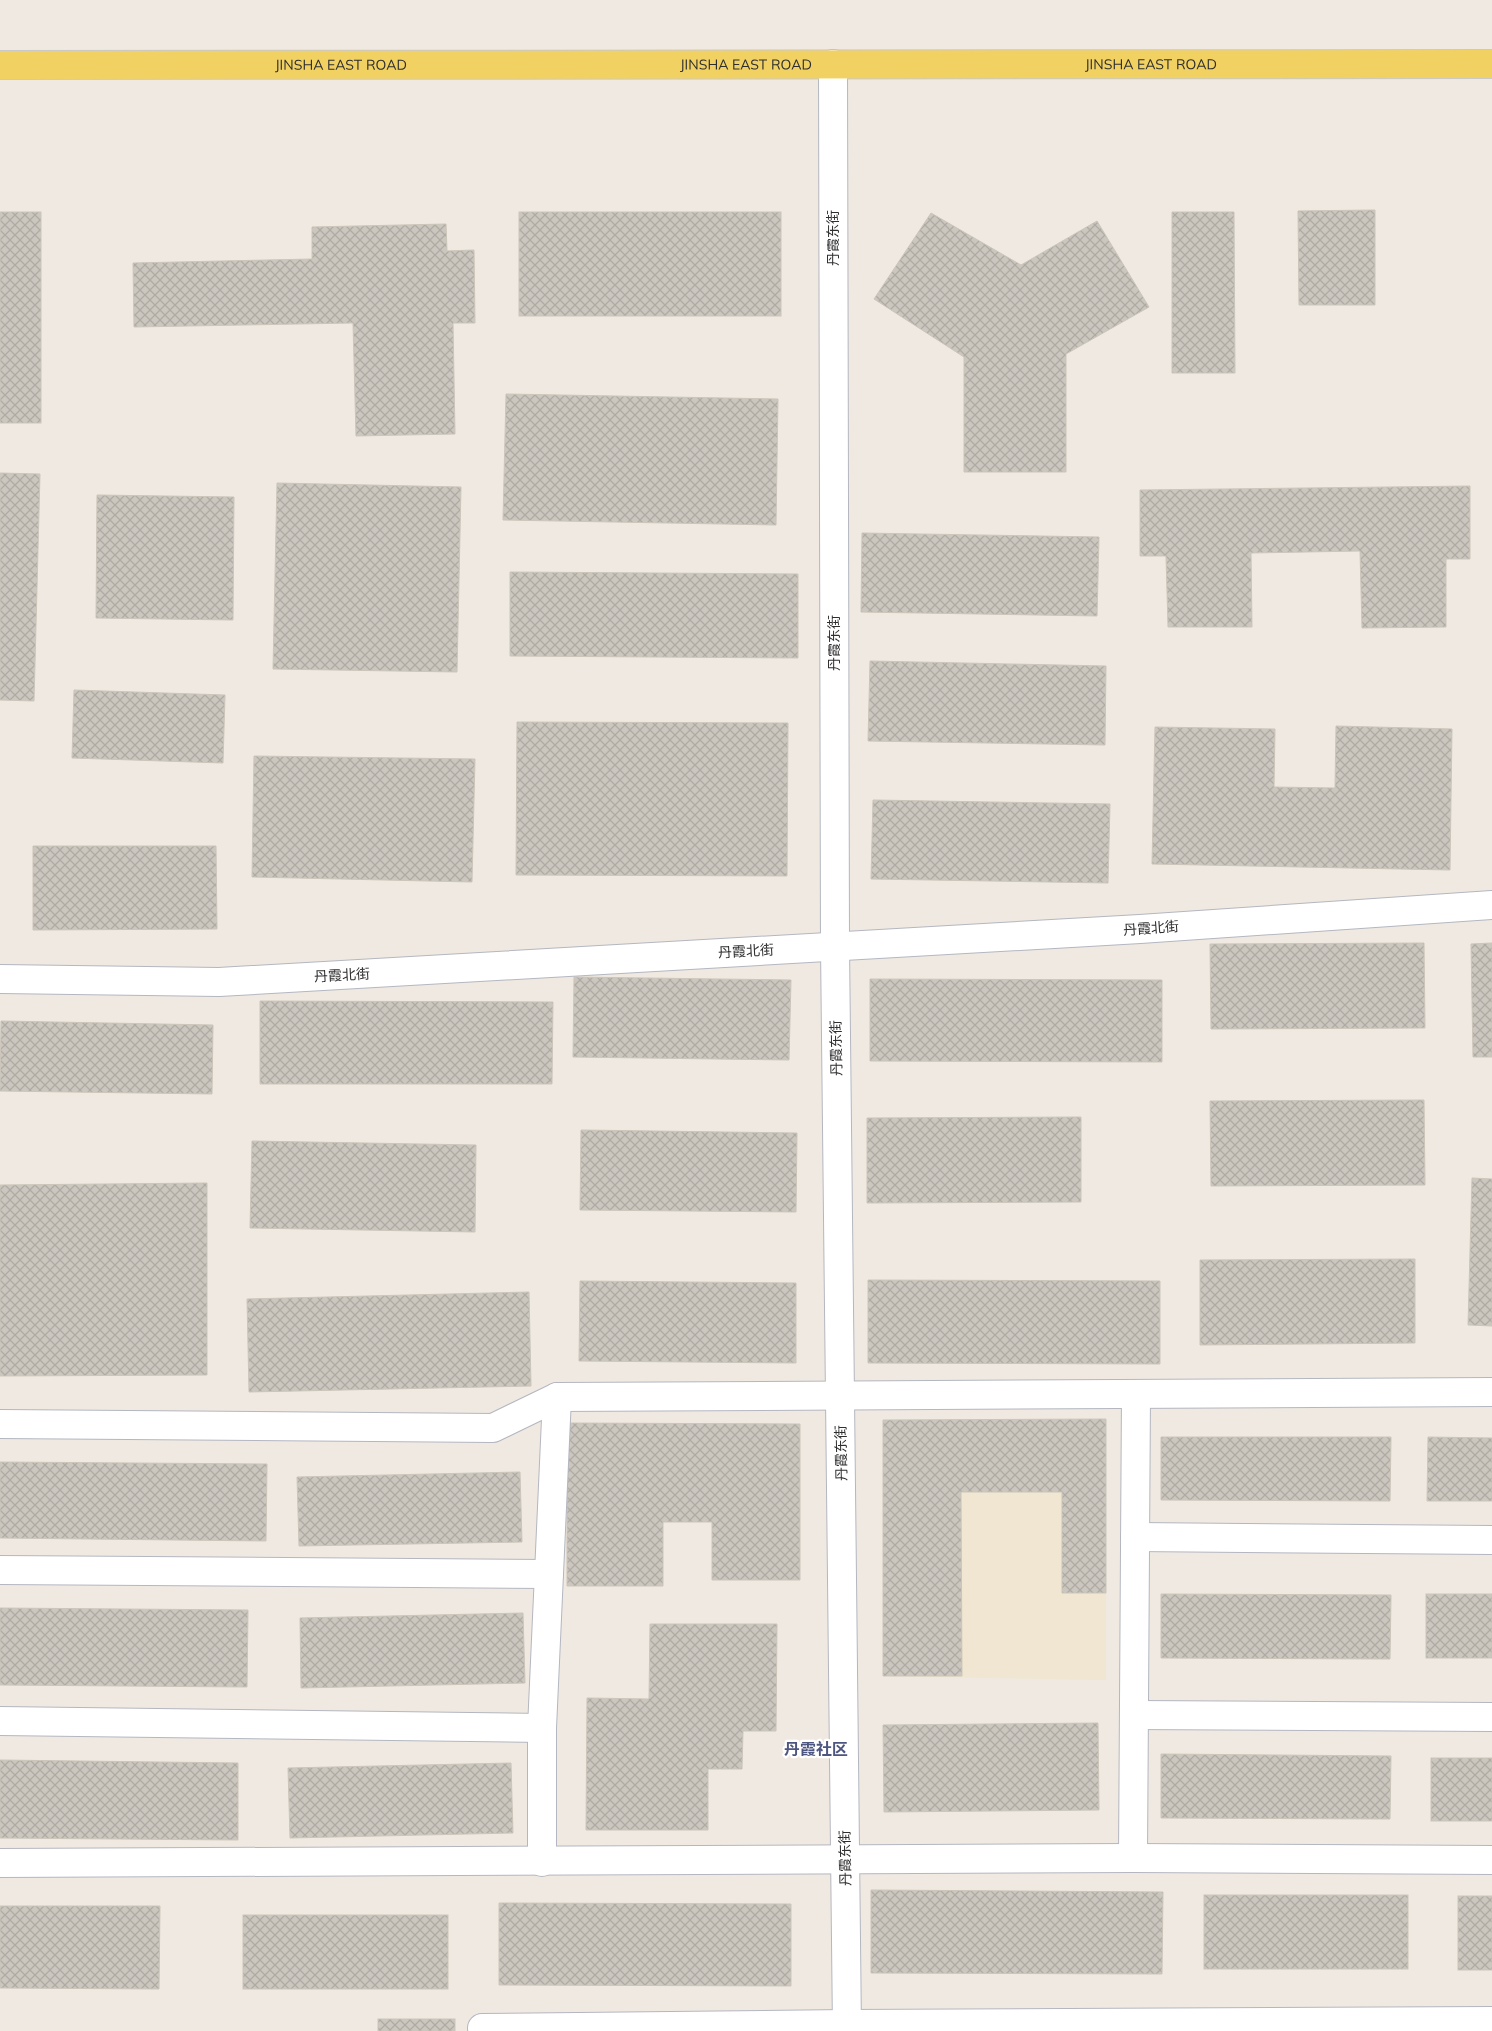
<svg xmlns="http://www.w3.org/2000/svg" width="1492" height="2031" viewBox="0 0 1492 2031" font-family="Mulish,'Noto Sans SC',sans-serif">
<defs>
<pattern id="building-cross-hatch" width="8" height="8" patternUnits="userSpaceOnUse" patternTransform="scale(1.25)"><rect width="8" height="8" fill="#cbc7bf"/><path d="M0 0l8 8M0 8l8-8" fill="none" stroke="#afaba4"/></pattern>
</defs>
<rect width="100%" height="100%" fill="#efe9e1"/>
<!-- education -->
<path fill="#f0e6d1" d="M1106,1419V1680L883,1676V1420Z"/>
<!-- building -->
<g fill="url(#building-cross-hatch)" stroke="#cbc5ba">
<path d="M1375,210V305H1299L1298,211Z"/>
<rect x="0" y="212" width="41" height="211"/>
<rect x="519" y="212" width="262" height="104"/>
<path d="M1172,212H1234L1235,373H1172Z"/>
<path d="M931,213L1021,265L1097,221L1149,307L1066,354V472H964V357L874,299Z"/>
<path d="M446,224L447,251L474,250L475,323H453L455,434L356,436L353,323L134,327L133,263L312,259V227Z"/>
<path d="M506,394L778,399L776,525L503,520Z"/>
<path d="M0,473L40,474L34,701L0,700Z"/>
<path d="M277,483L461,487L457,672L273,669Z"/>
<path d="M1470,486V559H1446V627L1362,628L1360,551L1251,553L1252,627H1168L1166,556H1140V490Z"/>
<path d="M97,495L234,497L233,620L96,618Z"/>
<path d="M862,533L1099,537L1097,616L861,612Z"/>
<path d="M510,572L798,574V658L510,656Z"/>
<path d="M870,661L1106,666L1105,745L868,741Z"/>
<path d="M74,690L225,695L223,763L72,758Z"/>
<path d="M517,722L788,723L787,876L516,875Z"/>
<path d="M1336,726L1452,729L1450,870L1152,864L1155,727L1275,729L1274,787L1335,788Z"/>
<path d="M254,756L475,759L472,882L252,877Z"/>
<path d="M873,800L1110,804L1108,883L871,879Z"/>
<path d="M33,846H216L217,929L33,930Z"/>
<path d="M1424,943L1425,1028L1211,1029L1210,944Z"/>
<path d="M1492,943V1057H1473L1471,944Z"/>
<path d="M574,977L791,980L789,1060L573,1057Z"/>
<path d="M870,979L1162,980V1062L870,1061Z"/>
<path d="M260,1001L553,1002L552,1084H260Z"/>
<path d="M1,1021L213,1025L212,1094L0,1091Z"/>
<path d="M1424,1100L1425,1185L1211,1186L1210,1101Z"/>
<path d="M1081,1117V1202L867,1203V1118Z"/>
<path d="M581,1130L797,1133L796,1212L580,1210Z"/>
<path d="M252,1141L476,1145L475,1232L250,1228Z"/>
<path d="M1472,1178L1492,1179V1326L1468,1325Z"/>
<path d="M207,1183V1375L0,1376V1185Z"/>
<path d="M1415,1259V1343L1200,1345V1260Z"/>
<path d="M868,1280L1160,1281V1364L868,1363Z"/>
<path d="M580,1281L796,1283V1363L579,1361Z"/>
<path d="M529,1292L531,1386L249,1392L247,1299Z"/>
<path d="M1106,1419V1593H1062V1492H961L962,1676H883V1420Z"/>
<path d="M567,1423L800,1424V1580H712V1522H663V1586H567Z"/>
<path d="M1161,1437H1391L1390,1501L1161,1500Z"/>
<path d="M1428,1437L1492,1438V1501H1427Z"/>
<path d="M0,1462L267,1464L266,1541L0,1538Z"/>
<path d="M520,1472L522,1542L299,1546L297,1477Z"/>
<path d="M1161,1594L1391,1595L1390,1659L1161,1658Z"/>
<rect x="1426" y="1594" width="66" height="64"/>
<path d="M0,1608L248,1610L247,1687L0,1685Z"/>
<path d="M523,1613L525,1683L301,1688L300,1618Z"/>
<path d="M650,1624H777L776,1731H743L742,1769H708V1830H586L587,1698L649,1699Z"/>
<path d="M1098,1723L1099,1810L884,1812L883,1725Z"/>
<path d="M1161,1754L1391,1756L1390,1819L1161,1818Z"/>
<rect x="1431" y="1758" width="61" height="63"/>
<path d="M0,1760L238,1763V1840L0,1838Z"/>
<path d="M511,1763L513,1833L290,1838L288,1768Z"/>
<path d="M871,1890L1163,1892L1162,1974L871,1973Z"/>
<rect x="1204" y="1895" width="204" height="74"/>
<rect x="1458" y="1896" width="34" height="74"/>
<path d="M499,1903L791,1904V1986L499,1985Z"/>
<path d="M0,1906H160L159,1989L0,1988Z"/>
<rect x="243" y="1915" width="205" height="74"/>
<rect x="378" y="2019" width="77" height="12"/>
</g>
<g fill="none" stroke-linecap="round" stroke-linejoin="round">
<defs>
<g id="minor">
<path d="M833,64L835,946L847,2031"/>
<path d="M0,979L219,982L1140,929L1492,905"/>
<path d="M0,1424L493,1428L557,1397L1492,1392"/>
<path d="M1135,1537L1492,1540"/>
<path d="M0,1570L549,1574"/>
<path d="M1134,1715L1492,1717"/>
<path d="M0,1721L542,1728"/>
<path d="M1133,1858L1136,1394"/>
<path d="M542,1862V1728L557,1397"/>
<path d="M0,1863L1133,1858L1492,1860"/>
<path d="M482,2028L847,2024L1492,2021"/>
</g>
<g id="major">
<path id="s1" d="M0,65L1492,64"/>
</g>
</defs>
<!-- minor casing -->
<use href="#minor" stroke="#b4b7c1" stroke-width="30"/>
<!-- major casing -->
<use href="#major" stroke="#c9c9c9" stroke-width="30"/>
<!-- minor -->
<use href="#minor" stroke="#fff" stroke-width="28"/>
<!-- major -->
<use href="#major" stroke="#f2d163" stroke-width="28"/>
</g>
<g text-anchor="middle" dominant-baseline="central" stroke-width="4.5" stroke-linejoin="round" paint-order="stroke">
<!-- street labels -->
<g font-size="14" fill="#2e2e2e" stroke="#fff">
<text stroke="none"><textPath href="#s1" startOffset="746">JINSHA EAST ROAD</textPath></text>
<text stroke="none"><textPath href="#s1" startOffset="1151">JINSHA EAST ROAD</textPath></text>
<text stroke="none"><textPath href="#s1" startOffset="341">JINSHA EAST ROAD</textPath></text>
<text transform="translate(833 238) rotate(-90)">丹霞东街</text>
<text transform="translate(834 643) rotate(-90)">丹霞东街</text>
<text transform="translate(1151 928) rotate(-4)">丹霞北街</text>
<text transform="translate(746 951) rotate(-3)">丹霞北街</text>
<text transform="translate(342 975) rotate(-3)">丹霞北街</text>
<text transform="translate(836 1048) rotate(-91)">丹霞东街</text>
<text transform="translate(841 1453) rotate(-91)">丹霞东街</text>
<text transform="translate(845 1858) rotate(-91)">丹霞东街</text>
</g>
<!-- quarter labels -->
<g font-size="16" font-weight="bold" fill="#4d5680" stroke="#fff">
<text x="816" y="1749">丹霞社区</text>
</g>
</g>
</svg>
